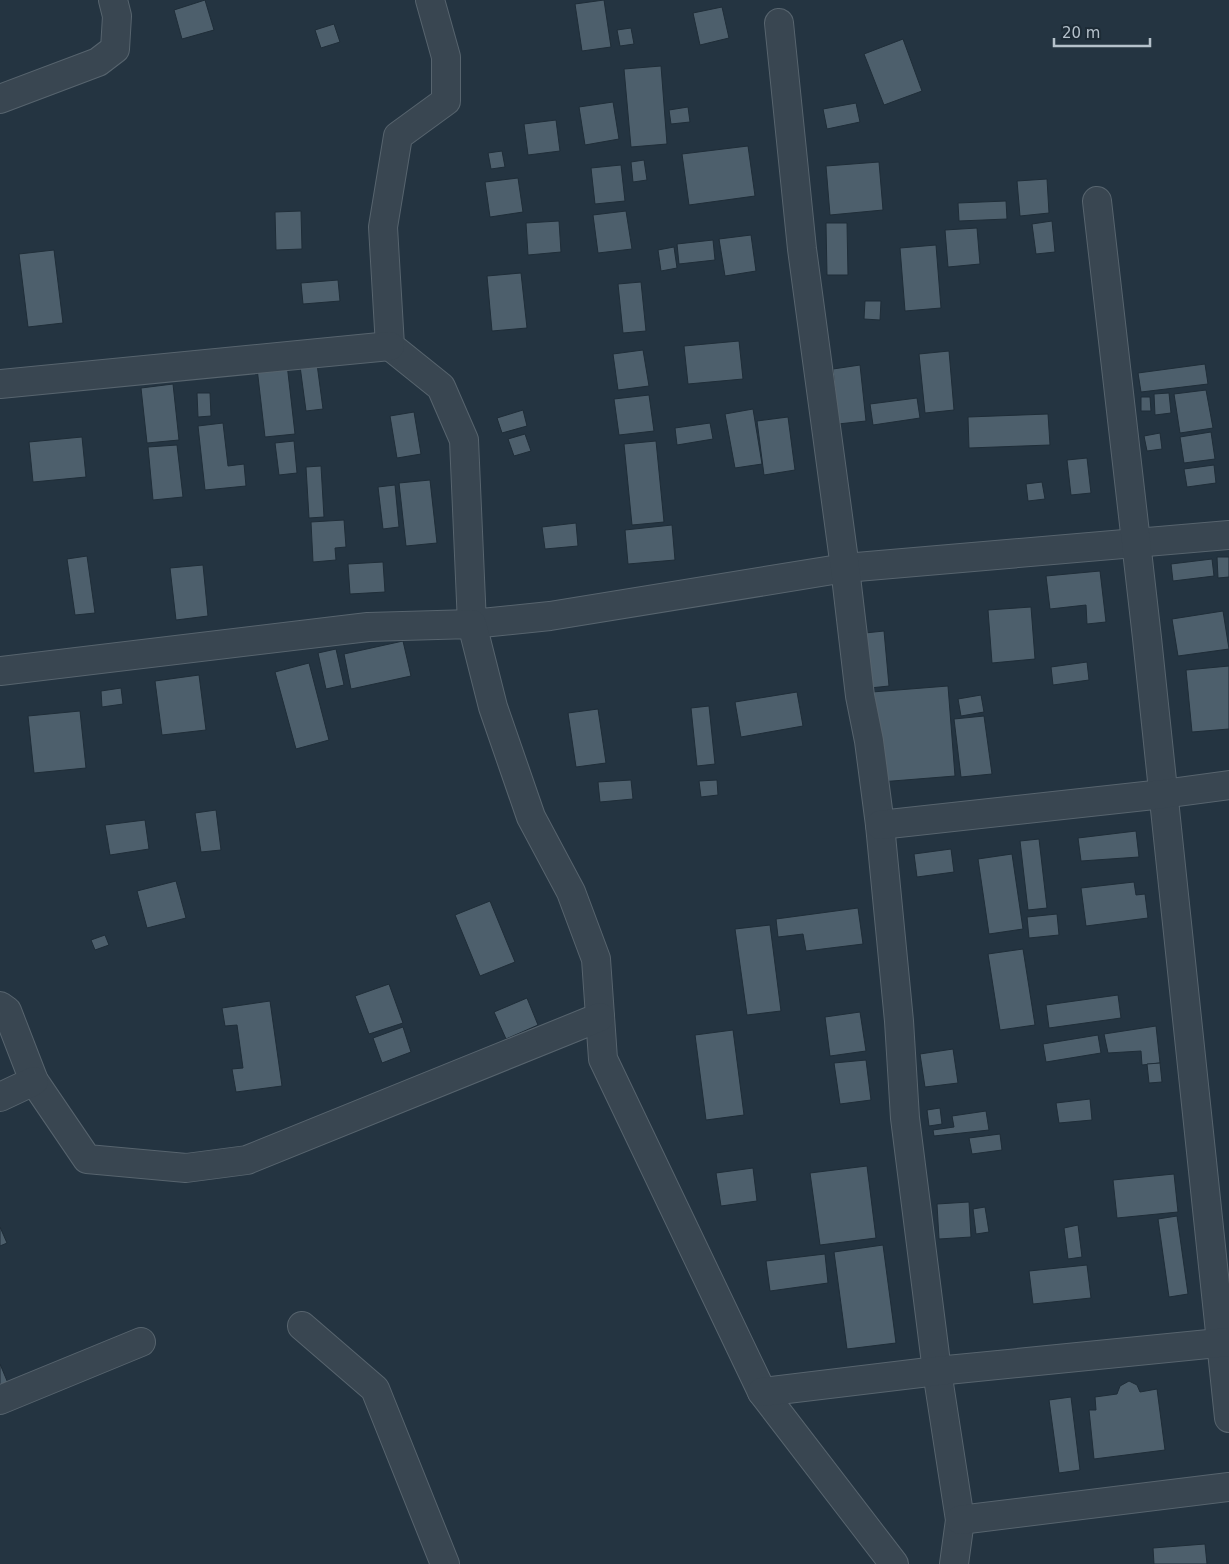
<svg xmlns="http://www.w3.org/2000/svg" width="1229" height="1564" viewBox="0 0 1229 1564" font-family="'DejaVu Sans',sans-serif">
<rect width="100%" height="100%" fill="#243441"/>
<!-- building -->
<g fill="#4d5f6c" stroke="#1f2d38">
<path d="M205,0L214,30L182,39L174,10Z"/>
<path d="M604,0L611,47L582,51L575,4Z"/>
<path d="M722,7L729,38L700,45L693,13Z"/>
<path d="M334,24L340,42L321,48L315,30Z"/>
<path d="M631,28L634,44L620,46L617,30Z"/>
<path d="M903,39L922,91L884,105L864,54Z"/>
<path d="M661,66L667,144L631,147L624,69Z"/>
<path d="M613,102L619,139L585,145L579,107Z"/>
<path d="M856,103L860,122L827,129L823,109Z"/>
<path d="M688,107L690,122L671,124L669,110Z"/>
<path d="M556,120L560,151L528,155L524,124Z"/>
<path d="M748,146L755,196L689,205L682,154Z"/>
<path d="M502,151L505,167L491,169L488,153Z"/>
<path d="M644,160L647,180L633,182L631,162Z"/>
<path d="M879,162L883,210L830,215L826,166Z"/>
<path d="M621,165L625,201L595,204L591,168Z"/>
<path d="M518,178L523,212L490,217L485,182Z"/>
<path d="M1047,179L1049,213L1020,216L1017,181Z"/>
<path d="M1006,201L1007,219L959,221L958,203Z"/>
<path d="M301,211L302,249L276,250L275,212Z"/>
<path d="M626,211L632,249L598,253L593,215Z"/>
<path d="M559,221L561,252L528,255L526,223Z"/>
<path d="M1052,221L1055,252L1036,254L1032,224Z"/>
<path d="M826,223H847L848,275H827Z"/>
<path d="M977,228L980,264L948,267L945,230Z"/>
<path d="M751,235L756,271L725,276L719,239Z"/>
<path d="M713,240L715,260L679,264L677,244Z"/>
<path d="M936,245L941,308L905,311L900,248Z"/>
<path d="M674,247L677,268L661,271L658,250Z"/>
<path d="M54,250L63,323L28,327L19,254Z"/>
<path d="M521,273L527,328L492,331L487,276Z"/>
<path d="M338,280L340,301L303,304L301,283Z"/>
<path d="M641,282L646,331L623,333L618,284Z"/>
<path d="M865,301H881L880,320L864,319Z"/>
<path d="M739,341L743,379L688,384L684,346Z"/>
<path d="M643,350L649,386L618,390L613,354Z"/>
<path d="M949,351L954,410L925,413L919,354Z"/>
<path d="M287,364L295,434L265,437L257,368Z"/>
<path d="M317,364L323,409L306,411L300,366Z"/>
<path d="M1205,364L1208,384L1141,392L1138,373Z"/>
<path d="M860,365L866,421L838,424L833,369Z"/>
<path d="M173,384L179,440L147,443L141,388Z"/>
<path d="M1206,390L1213,428L1180,433L1174,394Z"/>
<path d="M197,393H210L211,416L198,417Z"/>
<path d="M1169,393L1171,413L1155,415L1154,394Z"/>
<path d="M649,395L654,431L619,435L614,399Z"/>
<path d="M1141,397H1150L1151,411H1141Z"/>
<path d="M917,398L920,418L873,425L870,404Z"/>
<path d="M753,409L762,464L735,468L725,414Z"/>
<path d="M523,410L527,426L502,433L497,418Z"/>
<path d="M414,412L421,454L397,458L390,416Z"/>
<path d="M1048,414L1050,445L969,448L968,417Z"/>
<path d="M788,417L795,470L764,475L757,421Z"/>
<path d="M223,423L228,466L244,464L246,486L205,490L198,426Z"/>
<path d="M710,423L713,439L677,445L675,428Z"/>
<path d="M1211,432L1215,459L1184,463L1180,437Z"/>
<path d="M1160,433L1162,449L1147,451L1144,436Z"/>
<path d="M525,434L531,451L514,456L508,439Z"/>
<path d="M82,437L86,477L33,482L29,442Z"/>
<path d="M294,441L297,473L279,475L275,443Z"/>
<path d="M656,441L664,522L632,525L624,444Z"/>
<path d="M177,445L183,497L153,500L148,447Z"/>
<path d="M1087,458L1091,493L1071,495L1067,460Z"/>
<path d="M1214,465L1216,483L1187,487L1184,469Z"/>
<path d="M321,466L324,517L309,518L306,467Z"/>
<path d="M430,480L437,543L406,546L399,483Z"/>
<path d="M1042,482L1045,499L1028,501L1026,484Z"/>
<path d="M395,485L399,527L383,529L378,487Z"/>
<path d="M344,520L346,547L335,548L336,560L313,562L311,522Z"/>
<path d="M576,523L578,546L545,549L542,527Z"/>
<path d="M672,525L675,560L628,564L625,530Z"/>
<path d="M87,556L95,613L75,615L67,559Z"/>
<path d="M1217,557H1229V577L1218,578Z"/>
<path d="M1212,559L1214,576L1173,581L1171,564Z"/>
<path d="M383,562L385,592L350,594L348,564Z"/>
<path d="M203,565L208,616L176,620L170,568Z"/>
<path d="M1100,571L1106,622L1087,624L1086,605L1050,609L1046,576Z"/>
<path d="M1031,607L1035,659L992,663L988,610Z"/>
<path d="M1223,611L1229,649L1178,656L1172,619Z"/>
<path d="M884,631L889,686L870,688L865,633Z"/>
<path d="M403,641L411,676L351,689L344,654Z"/>
<path d="M336,649L344,685L326,689L318,653Z"/>
<path d="M1087,662L1089,680L1053,685L1051,667Z"/>
<path d="M309,663L329,740L296,749L275,672Z"/>
<path d="M1229,666V729L1192,732L1186,670Z"/>
<path d="M199,675L206,730L162,735L155,681Z"/>
<path d="M948,686L955,776L880,782L872,692Z"/>
<path d="M121,688L123,704L102,707L101,691Z"/>
<path d="M797,692L803,726L741,737L735,702Z"/>
<path d="M981,695L984,712L961,716L958,699Z"/>
<path d="M709,706L715,764L697,766L691,708Z"/>
<path d="M598,709L606,763L576,767L568,713Z"/>
<path d="M80,711L86,768L34,773L28,716Z"/>
<path d="M984,716L992,774L961,777L954,719Z"/>
<path d="M631,780L633,799L600,802L598,782Z"/>
<path d="M717,780L718,795L701,797L699,781Z"/>
<path d="M216,810L221,850L201,852L195,813Z"/>
<path d="M145,820L149,849L110,855L105,825Z"/>
<path d="M1136,831L1139,857L1081,861L1078,838Z"/>
<path d="M1039,839L1047,908L1028,910L1020,841Z"/>
<path d="M951,849L954,872L917,877L914,854Z"/>
<path d="M1012,854L1023,929L989,934L978,859Z"/>
<path d="M176,881L186,918L147,928L137,891Z"/>
<path d="M1134,882L1136,895L1145,894L1148,918L1086,926L1081,888Z"/>
<path d="M490,901L515,962L480,976L455,915Z"/>
<path d="M858,908L863,944L806,951L803,934L778,937L776,919Z"/>
<path d="M1057,914L1059,935L1029,938L1027,917Z"/>
<path d="M770,925L781,1011L747,1015L735,929Z"/>
<path d="M105,935L109,945L95,950L91,940Z"/>
<path d="M1023,949L1035,1025L1000,1030L988,954Z"/>
<path d="M389,984L403,1023L369,1034L355,996Z"/>
<path d="M1118,995L1121,1018L1049,1028L1046,1005Z"/>
<path d="M527,998L538,1025L506,1039L494,1012Z"/>
<path d="M270,1001L282,1086L236,1092L232,1069L243,1068L237,1025L225,1026L222,1008Z"/>
<path d="M860,1012L866,1051L830,1056L825,1017Z"/>
<path d="M1156,1026L1160,1063L1142,1065L1141,1051L1108,1053L1104,1034Z"/>
<path d="M403,1027L411,1052L382,1063L373,1038Z"/>
<path d="M733,1030L744,1115L706,1120L695,1035Z"/>
<path d="M1098,1035L1101,1053L1046,1062L1043,1044Z"/>
<path d="M953,1049L958,1083L925,1087L920,1054Z"/>
<path d="M866,1060L871,1100L840,1104L834,1063Z"/>
<path d="M1160,1063L1162,1082L1149,1083L1147,1064Z"/>
<path d="M1090,1099L1092,1120L1059,1123L1056,1103Z"/>
<path d="M940,1108L942,1124L929,1126L927,1110Z"/>
<path d="M986,1111L989,1130L934,1136L933,1130L954,1127L952,1116Z"/>
<path d="M1000,1134L1002,1150L972,1154L969,1138Z"/>
<path d="M867,1166L876,1238L820,1245L810,1173Z"/>
<path d="M753,1168L757,1201L721,1206L716,1173Z"/>
<path d="M1174,1174L1178,1212L1117,1218L1113,1180Z"/>
<path d="M969,1202L971,1237L939,1239L937,1204Z"/>
<path d="M985,1207L989,1232L976,1234L973,1209Z"/>
<path d="M1177,1216L1188,1294L1169,1297L1158,1219Z"/>
<path d="M1078,1225L1082,1257L1068,1259L1064,1228Z"/>
<path d="M0,1227L7,1243L0,1246Z"/>
<path d="M883,1245L896,1343L847,1349L834,1252Z"/>
<path d="M825,1254L828,1283L770,1291L766,1261Z"/>
<path d="M1087,1265L1091,1298L1033,1304L1029,1271Z"/>
<path d="M0,1364L10,1388L0,1392Z"/>
<path d="M1129,1381L1137,1385L1140,1392L1157,1389L1165,1450L1094,1459L1089,1410H1096L1095,1397L1117,1394L1120,1386Z"/>
<path d="M1071,1397L1080,1470L1059,1473L1049,1400Z"/>
<path d="M1205,1544L1207,1564H1154L1153,1548Z"/>
</g>
<g fill="none" stroke-linecap="round" stroke-linejoin="round">
<defs>
<g id="minor">
<path d="M430,0L446,57V101L398,136L383,227L390,346L441,387L464,440L472,624L550,616L845,568L1229,535"/>
<path d="M779,23L802,249L845,568L860,696L869,741L880,825L899,1021L905,1118L937,1371L960,1520L954,1564"/>
<path d="M0,99L98,62L115,49L117,16L113,0"/>
<path d="M1097,201L1147,638L1229,1418"/>
<path d="M0,384L390,346"/>
<path d="M0,671L368,627L472,624L493,707L531,817L571,892L596,959L603,1059L762,1392L894,1564"/>
<path d="M880,825L1163,794L1229,785"/>
<path d="M0,1006L7,1011L34,1081L87,1159L186,1168L247,1160L600,1017"/>
<path d="M0,1097L34,1081"/>
<path d="M302,1326L375,1389L445,1564"/>
<path d="M762,1392L937,1371L1229,1342"/>
<path d="M0,1400L141,1342"/>
<path d="M960,1520L1229,1487"/>
</g>
</defs>
<!-- minor casing -->
<use href="#minor" stroke="#57646e" stroke-width="30"/>
<!-- minor -->
<use href="#minor" stroke="#394651" stroke-width="28"/>
</g>
<!-- scale -->
<path d="M1054 38v8h96v-8" fill="none" stroke="#b5c1cb" stroke-width="2.5"/>
<text x="1062" y="38" font-size="15" fill="#b5c1cb" stroke="#1d2b36" stroke-width="4" paint-order="stroke">20 m</text>
</svg>
